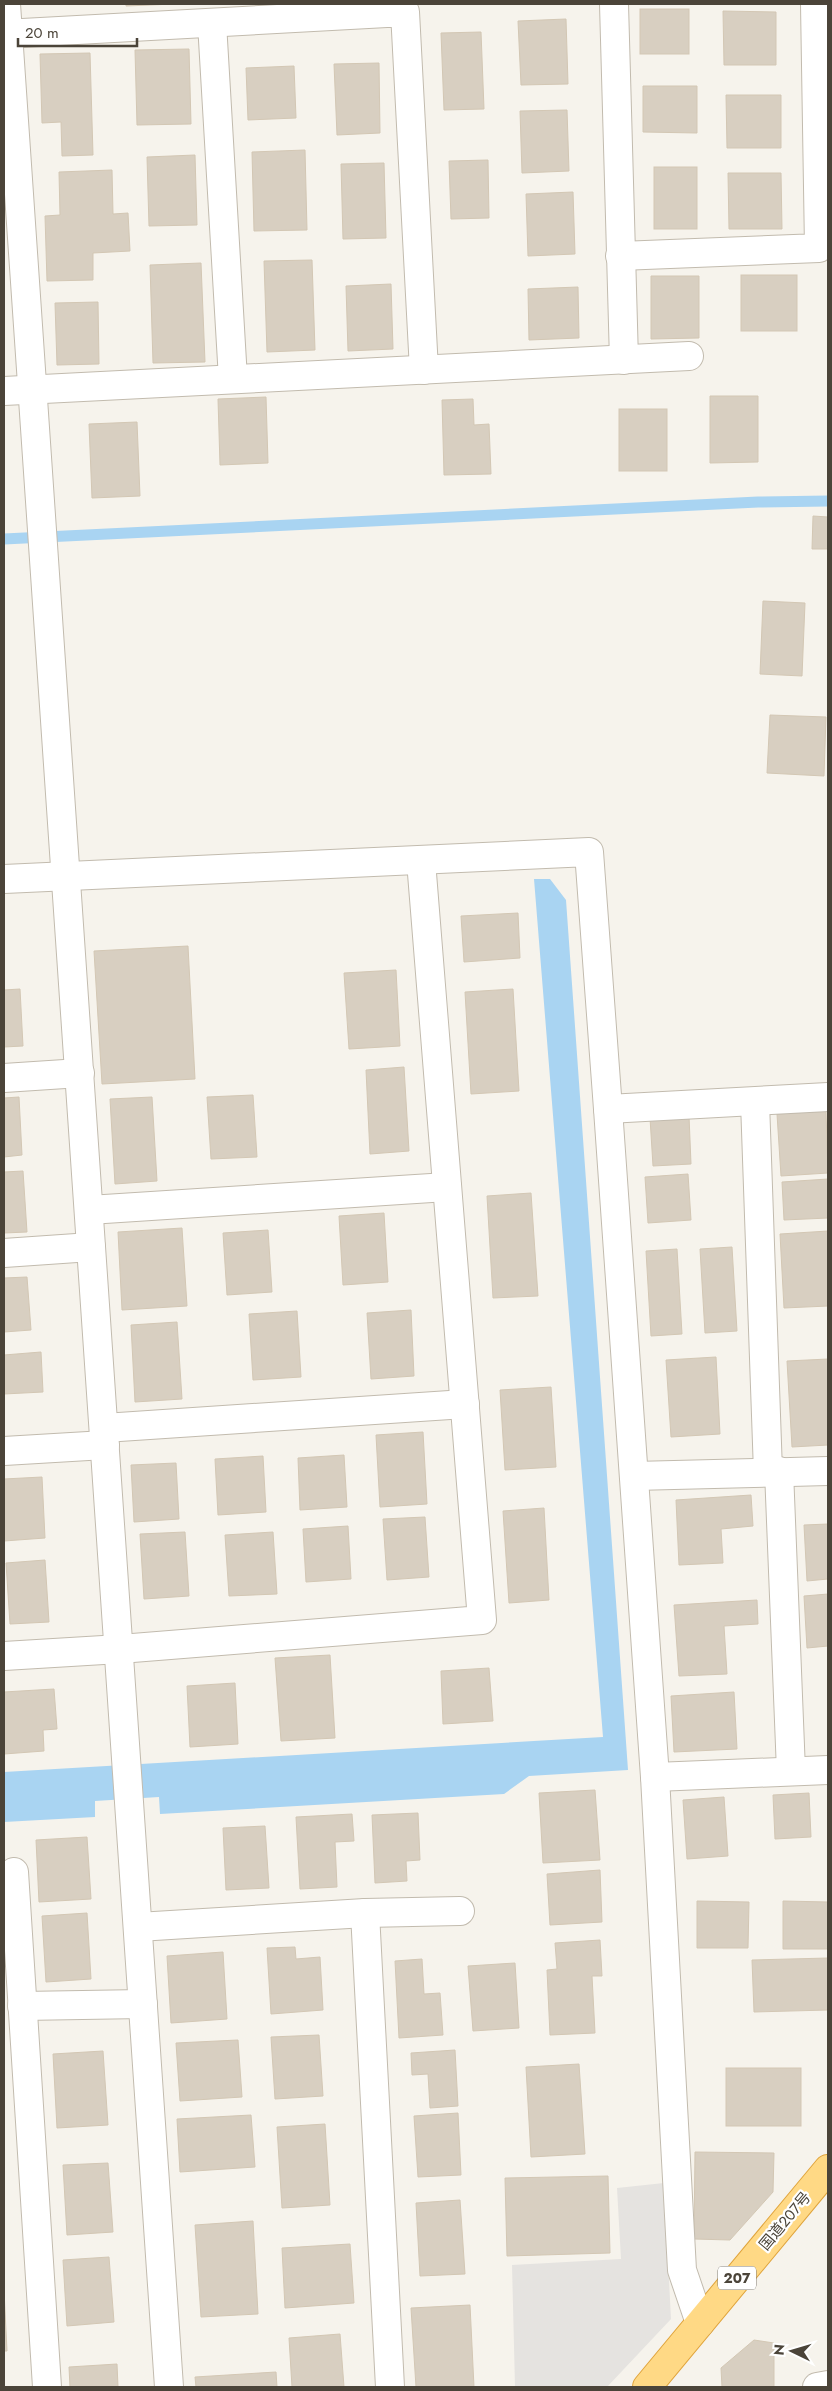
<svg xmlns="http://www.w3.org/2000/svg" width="832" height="2391" viewBox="0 0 832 2391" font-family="Jost,'Noto Sans JP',sans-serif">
<rect width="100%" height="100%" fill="#f6f3ec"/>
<!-- parking -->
<path fill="#e5e3e0" d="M664,2183L671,2319L607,2387H515L512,2265L621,2259L617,2188Z"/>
<!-- water -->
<path fill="#a9d4f2" d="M534,879H550L566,900L628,1770L529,1776L504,1794L160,1814L159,1797L95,1801V1817L4,1822V1772L603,1737Z"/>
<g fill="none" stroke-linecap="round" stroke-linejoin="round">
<!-- stream -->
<path stroke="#a9d4f2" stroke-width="11" d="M4,539L758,502L828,501"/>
</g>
<!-- building -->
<g fill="#d8cfc1" stroke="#d3c7b4">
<path d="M126,4H174L126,6Z"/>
<rect x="640" y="9" width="49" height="45"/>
<path d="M723,11L776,12V65H724Z"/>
<path d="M566,19L568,84L521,85L518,21Z"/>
<path d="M481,32L484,109L444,110L441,33Z"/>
<path d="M189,49L191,124L137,125L135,50Z"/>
<path d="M90,53L93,155L62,156L61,122L42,123L40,54Z"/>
<path d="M379,63L380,133L337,135L334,64Z"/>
<path d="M294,66L296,118L248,120L246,68Z"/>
<path d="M643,86H697V133L643,132Z"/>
<path d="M726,95H781V148H727Z"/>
<path d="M567,110L569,171L522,173L520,111Z"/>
<path d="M305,150L307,230L254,231L252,152Z"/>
<path d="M195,155L197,225L149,226L147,157Z"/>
<path d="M488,160L489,218L451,219L449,161Z"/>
<path d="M384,163L386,238L343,239L341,164Z"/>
<rect x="654" y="167" width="43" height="62"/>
<path d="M112,170L113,214L128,213L130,251L93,253V280L47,281L45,216L60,215L59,172Z"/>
<path d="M728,173H781L782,229H729Z"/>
<path d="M573,192L575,254L528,256L526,194Z"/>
<path d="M312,260L315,350L267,352L264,261Z"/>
<path d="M201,263L205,362L153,363L150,265Z"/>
<rect x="741" y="275" width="56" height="56"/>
<path d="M651,276H699V338L651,339Z"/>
<path d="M391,284L393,349L348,351L346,286Z"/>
<path d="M578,287L579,338L529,340L528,289Z"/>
<path d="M98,302L99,364L57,365L55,303Z"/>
<path d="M710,396H758V462L710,463Z"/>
<path d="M266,397L268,463L220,465L218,399Z"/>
<path d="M473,399L474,425L489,424L491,474L444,475L442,400Z"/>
<rect x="619" y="409" width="48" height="62"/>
<path d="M137,422L140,496L92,498L89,424Z"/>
<path d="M813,516L828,517V549H812Z"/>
<path d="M763,601L805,603L802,676L760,674Z"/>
<path d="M770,715L826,717L824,776L767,773Z"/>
<path d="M518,913L520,958L464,962L461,916Z"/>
<path d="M188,946L195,1079L102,1084L94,951Z"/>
<path d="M396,970L400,1046L349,1049L344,973Z"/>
<path d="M20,989L23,1046L4,1047V990Z"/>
<path d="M513,989L519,1091L471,1094L465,992Z"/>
<path d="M404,1067L409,1151L370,1154L366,1070Z"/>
<path d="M253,1095L257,1157L211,1159L207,1097Z"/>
<path d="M19,1097L22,1155L4,1157V1098Z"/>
<path d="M152,1097L157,1181L115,1184L110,1099Z"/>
<path d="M826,1111L828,1173L781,1176L777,1114Z"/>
<path d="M689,1116L691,1164L653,1166L650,1118Z"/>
<path d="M23,1171L27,1232L4,1233V1172Z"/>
<path d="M688,1174L691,1220L648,1223L645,1177Z"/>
<path d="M828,1179V1218L784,1220L782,1182Z"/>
<path d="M531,1193L538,1296L493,1298L487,1196Z"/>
<path d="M384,1213L388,1282L343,1285L339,1216Z"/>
<path d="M182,1228L187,1306L122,1310L118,1232Z"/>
<path d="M268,1230L272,1292L227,1295L223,1233Z"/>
<path d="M828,1231V1306L784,1308L780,1234Z"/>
<path d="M732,1247L737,1331L705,1333L700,1249Z"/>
<path d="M677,1249L682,1334L651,1336L646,1251Z"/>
<path d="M27,1277L31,1330L4,1332V1278Z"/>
<path d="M411,1310L414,1376L371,1379L367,1313Z"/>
<path d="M297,1311L301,1377L253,1380L249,1314Z"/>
<path d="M177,1322L182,1399L135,1402L131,1325Z"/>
<path d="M41,1352L43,1392L4,1394V1355Z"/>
<path d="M716,1357L720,1434L671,1437L666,1360Z"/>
<path d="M828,1359V1445L792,1447L787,1361Z"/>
<path d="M551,1387L556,1467L505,1470L500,1390Z"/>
<path d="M423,1432L427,1504L380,1507L376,1435Z"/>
<path d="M344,1455L347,1507L300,1510L298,1458Z"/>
<path d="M263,1456L266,1512L218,1515L215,1459Z"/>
<path d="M176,1463L179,1519L134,1522L131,1465Z"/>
<path d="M42,1477L45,1538L4,1541V1479Z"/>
<path d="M751,1495L753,1526L721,1529L723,1563L679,1565L676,1500Z"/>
<path d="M544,1508L549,1600L509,1603L503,1511Z"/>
<path d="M425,1517L429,1577L387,1580L383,1519Z"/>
<path d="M828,1524V1579L807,1581L804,1525Z"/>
<path d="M348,1526L351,1579L306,1582L303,1529Z"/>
<path d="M185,1532L189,1596L144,1599L140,1534Z"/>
<path d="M273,1532L277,1594L229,1596L225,1535Z"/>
<path d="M45,1560L49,1622L10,1624L6,1563Z"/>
<path d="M828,1594V1646L807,1648L804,1596Z"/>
<path d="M757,1600L758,1624L724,1626L727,1674L679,1676L674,1605Z"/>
<path d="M330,1655L335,1738L281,1741L275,1658Z"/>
<path d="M489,1668L493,1721L443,1724L441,1671Z"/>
<path d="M235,1683L238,1744L190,1747L187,1686Z"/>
<path d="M54,1689L57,1729L43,1730L44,1751L4,1754V1692Z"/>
<path d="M734,1692L737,1749L674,1752L671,1696Z"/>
<path d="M595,1790L600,1860L543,1863L539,1793Z"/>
<path d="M809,1793L811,1837L775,1839L773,1795Z"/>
<path d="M724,1797L728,1856L687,1859L683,1800Z"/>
<path d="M418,1813L420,1860L406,1861L407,1881L375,1883L372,1815Z"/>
<path d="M352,1814L354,1841L335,1842L337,1887L300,1889L296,1817Z"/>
<path d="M265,1826L269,1888L226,1890L223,1828Z"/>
<path d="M87,1837L91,1899L39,1902L36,1840Z"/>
<path d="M600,1870L602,1922L550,1925L547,1874Z"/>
<path d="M697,1901L749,1902L748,1948H697Z"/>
<path d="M783,1901L828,1902V1949H783Z"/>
<path d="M87,1913L91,1979L46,1982L42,1916Z"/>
<path d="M600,1940L602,1976H592L595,2033L550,2035L547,1970L557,1969L555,1943Z"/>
<path d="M295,1947L296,1959L320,1957L323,2010L271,2014L267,1948Z"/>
<path d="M223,1952L227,2019L171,2023L167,1956Z"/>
<path d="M828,1958V2010L754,2012L752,1960Z"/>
<path d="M422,1959L424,1994L440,1993L443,2035L399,2038L395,1961Z"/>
<path d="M515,1963L519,2028L473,2031L468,1966Z"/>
<path d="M319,2035L323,2096L275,2099L271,2037Z"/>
<path d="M238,2040L242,2097L180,2101L176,2043Z"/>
<path d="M455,2050L458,2106L430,2108L428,2074L412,2075L411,2053Z"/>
<path d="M103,2051L108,2125L57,2128L53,2054Z"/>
<path d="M579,2064L585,2154L531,2157L526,2067Z"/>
<rect x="726" y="2068" width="75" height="58"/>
<path d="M458,2113L461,2175L418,2177L414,2116Z"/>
<path d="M251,2115L255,2167L180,2172L177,2119Z"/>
<path d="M325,2124L330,2205L282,2208L277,2127Z"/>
<path d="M695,2152L774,2153L773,2192L730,2240L694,2239Z"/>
<path d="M108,2163L113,2232L67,2235L63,2165Z"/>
<path d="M608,2176L610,2253L507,2256L505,2178Z"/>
<path d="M460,2200L465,2274L420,2276L416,2203Z"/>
<path d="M253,2221L258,2314L201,2317L195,2225Z"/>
<path d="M350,2244L354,2303L285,2308L282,2248Z"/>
<path d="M109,2257L114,2322L67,2326L63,2260Z"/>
<path d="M4,2291L7,2351H4Z"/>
<path d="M470,2305L474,2387H416L411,2308Z"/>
<path d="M340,2334L344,2387H292L289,2338Z"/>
<path d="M754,2340L774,2343V2387H722L721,2368Z"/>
<path d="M117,2364L118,2387H70L69,2367Z"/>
<path d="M276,2372L277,2387H196L195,2377Z"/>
</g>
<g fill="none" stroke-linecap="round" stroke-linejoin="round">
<defs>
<g id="minor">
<path d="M6,4L169,2387"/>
<path d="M614,4L624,360"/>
<path d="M212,23L233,379"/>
<path d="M4,34L405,12L424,370"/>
<path d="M620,256L819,248L815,4"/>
<path d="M4,391L689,356"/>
<path d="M4,879L589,852L608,1109L828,1097"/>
<path d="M4,1078L80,1073"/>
<path d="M755,1102L768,1472"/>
<path d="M608,1109L655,1777L682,2270L700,2323"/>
<path d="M89,1210L447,1187"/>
<path d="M4,1253L91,1247"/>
<path d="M104,1428L465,1404"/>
<path d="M4,1451L105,1445"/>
<path d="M779,1471L791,1771"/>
<path d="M634,1476L828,1471"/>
<path d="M4,1656L120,1649L482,1620L421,861"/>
<path d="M655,1777L828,1770"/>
<path d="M14,1872L47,2387"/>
<path d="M365,1913L390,2387"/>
<path d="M138,1927L365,1913L460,1911"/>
<path d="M22,2006L143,2004"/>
<path d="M817,2387L828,2385"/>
</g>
<path id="trunk" d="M647,2387L828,2169"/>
</defs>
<!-- minor casing -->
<use href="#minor" stroke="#c2bbae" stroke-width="30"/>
<!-- trunk casing -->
<use href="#trunk" stroke="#e0a43c" stroke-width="30"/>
<!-- minor -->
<use href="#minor" stroke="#fff" stroke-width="28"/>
<!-- trunk -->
<use href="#trunk" stroke="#ffd985" stroke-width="28"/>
</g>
<g text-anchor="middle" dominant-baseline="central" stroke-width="4.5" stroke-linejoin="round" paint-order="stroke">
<!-- shield labels -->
<rect fill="#fff" stroke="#817c74" stroke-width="1" x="718" y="2266.5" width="38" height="23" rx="4"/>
<g font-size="14" font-weight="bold" fill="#4b4439">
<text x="737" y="2278">207</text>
</g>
<!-- street labels -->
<g font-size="15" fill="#4b4439" stroke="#fff">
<text transform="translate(785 2221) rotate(-50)">国道207号</text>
</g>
</g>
<!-- border -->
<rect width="832" height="2391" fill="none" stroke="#4b4439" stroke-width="10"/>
<!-- north arrow -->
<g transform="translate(792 2351) rotate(275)" stroke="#ffffff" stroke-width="4" paint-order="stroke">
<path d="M0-4L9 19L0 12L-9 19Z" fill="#4b4439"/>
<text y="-8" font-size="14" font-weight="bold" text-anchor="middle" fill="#4b4439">N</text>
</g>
<!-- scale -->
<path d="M18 38v8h119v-8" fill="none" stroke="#4b4439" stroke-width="2.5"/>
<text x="25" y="38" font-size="15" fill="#4b4439" stroke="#ffffff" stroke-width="4" paint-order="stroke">20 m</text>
</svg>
